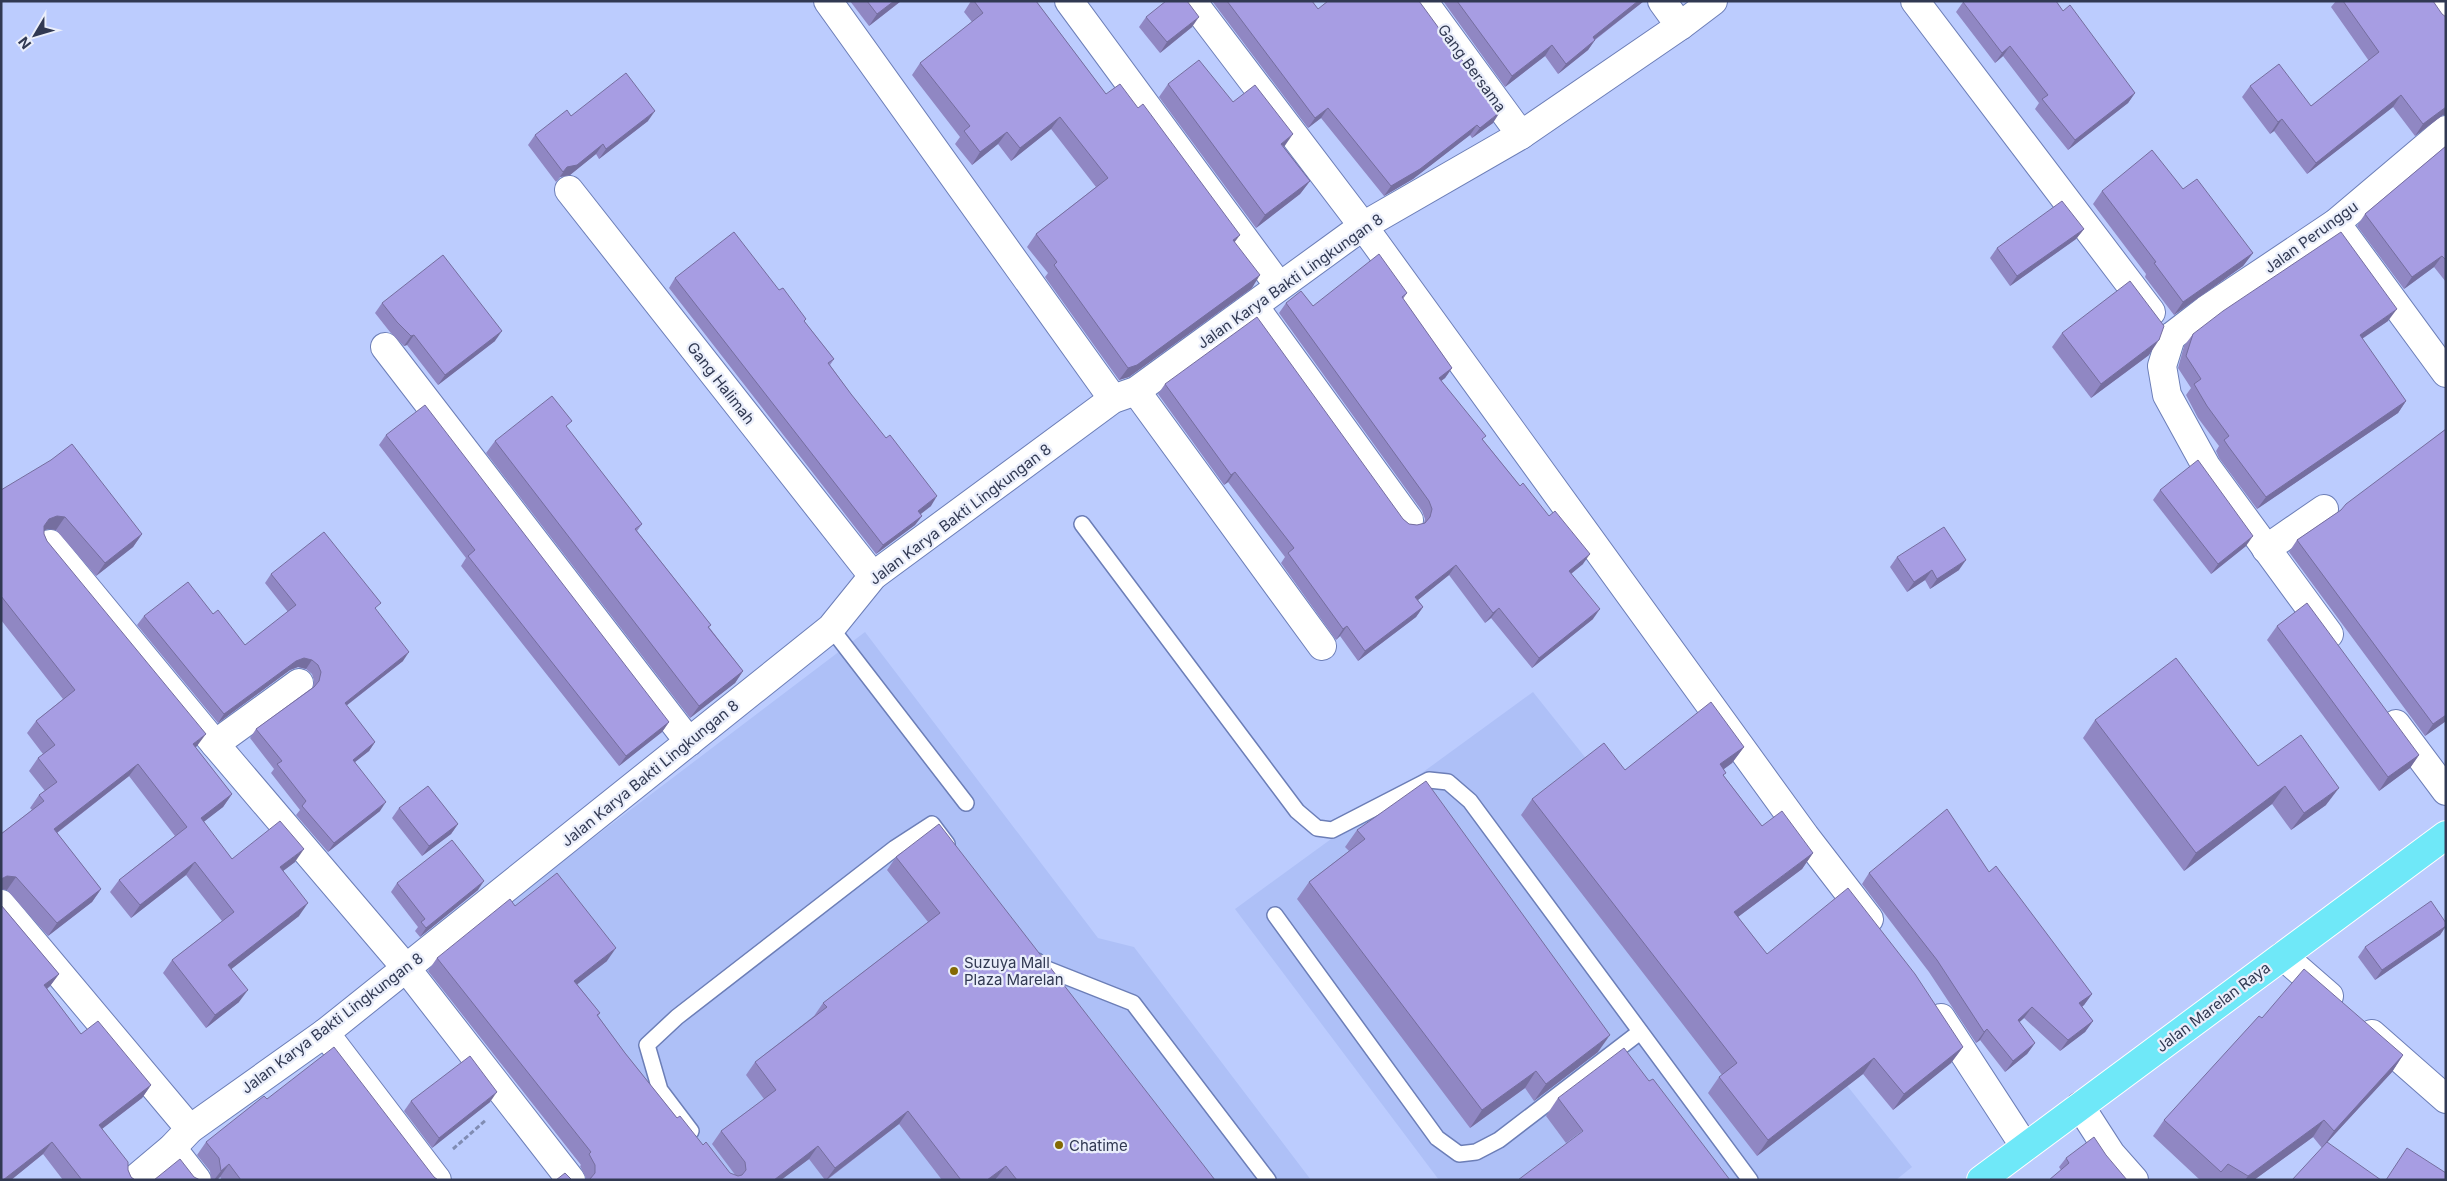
<svg xmlns="http://www.w3.org/2000/svg" width="2447" height="1181" viewBox="0 0 2447 1181" font-family="Inter,sans-serif">
<rect width="100%" height="100%" fill="#bcccfe"/>
<!-- built -->
<g fill="#aec0f7">
<path d="M865,632L1098,938L1134,947L1311,1180H711L505,905Z"/>
<path d="M1533,692L1912,1167L1896,1180H1439L1235,909Z"/>
</g>
<g fill="none" stroke-linecap="round" stroke-linejoin="round">
<defs>
<g id="lane">
<path d="M1082,524L1297,811L1317,828L1332,830L1429,780L1448,782L1470,801L1750,1180"/>
<path d="M831,628L966,803"/>
<path d="M1275,915L1437,1138L1459,1154L1476,1152L1499,1140L1640,1032"/>
<path d="M1037,961L1042,967L1133,1003L1268,1180"/>
<path d="M691,1131L660,1090L647,1045L677,1017L895,848L932,824L947,844"/>
</g>
<g id="street">
<path d="M828,1L1113,399"/>
<path d="M1069,1L1279,286"/>
<path d="M1192,1L1363,226L1805,836L1869,919"/>
<path d="M1423,1L1521,135"/>
<path d="M1662,1L1680,26"/>
<path d="M1915,1L2151,312"/>
<path d="M2434,1L2446,16"/>
<path d="M569,190L873,576"/>
<path d="M2336,223L2446,373"/>
<path d="M1254,306L1409,520"/>
<path d="M2171,337L2162,366L2167,395L2206,466L2329,634"/>
<path d="M2171,337L2206,310L2336,223L2446,130"/>
<path d="M385,347L689,742"/>
<path d="M1136,391L1322,646"/>
<path d="M50,544L215,744L406,968L571,1180"/>
<path d="M2266,549L2324,509"/>
<path d="M2396,724L2446,791"/>
<path d="M215,744L299,683"/>
<path d="M1,904L190,1129"/>
<path d="M2283,956L2329,996"/>
<path d="M1941,1018L2025,1147"/>
<path d="M325,1033L437,1180"/>
<path d="M2372,1034L2446,1099"/>
<path d="M2080,1106L2111,1154L2134,1180"/>
<path d="M172,1148L197,1180"/>
<path d="M134,1180L172,1148L190,1129L325,1033L831,628L873,576L1113,399L1136,391L1363,226L1521,135L1680,26L1713,1"/>
</g>
<path id="primary" d="M1981,1180L2446,835"/>
</defs>
<!-- lane casing -->
<use href="#lane" stroke="#6c7eb7" stroke-width="18"/>
<!-- street casing -->
<use href="#street" stroke="#6c7eb7" stroke-width="30"/>
<!-- primary casing -->
<use href="#primary" stroke="#fff" stroke-width="30"/>
<!-- path -->
<path stroke="#808cb3" stroke-width="3" stroke-dasharray="5 2.5" stroke-linecap="butt" d="M453,1149L486,1120"/>
<!-- lane -->
<use href="#lane" stroke="#fff" stroke-width="15"/>
<!-- street -->
<use href="#street" stroke="#fff" stroke-width="28"/>
<!-- primary -->
<use href="#primary" stroke="#6fe8f8" stroke-width="28"/>
</g>
<!-- wall -->
<g fill="#9087c3">
<path d="M850,1H901L869,26Z"/>
<path d="M971,1H1036L1106,94L1234,242L1252,288L1129,377L1119,380L1045,277L1048,273L1027,247L1036,234L1096,187L1051,129L1011,161L998,144L972,165L955,144L960,137L912,75L920,63L972,22L964,12Z"/>
<path d="M1212,1H1312L1318,9L1493,123L1472,138L1470,135L1413,179L1384,196L1321,118L1308,128Z"/>
<path d="M1443,1H1644L1595,40L1588,50L1558,74L1545,56L1505,87Z"/>
<path d="M2336,1H2433L2443,115L2415,136L2393,107L2307,174L2274,131L2270,134L2242,97L2250,86L2311,106L2369,61L2331,7Z"/>
<path d="M1963,2L2063,11L2135,93L2128,103L2068,150L2035,109L2039,103L2003,56L1995,63L1956,12Z"/>
<path d="M1146,17L1192,27L1160,53L1139,27Z"/>
<path d="M1168,84L1233,102L1284,147L1310,181L1300,194L1256,228L1159,97Z"/>
<path d="M571,116L648,121L599,159L596,154L570,175L560,177L556,182L528,145L535,135Z"/>
<path d="M2446,146V282L2434,267L2404,289L2357,226L2365,214Z"/>
<path d="M2183,189L2253,253L2243,266L2174,315L2145,277L2146,274L2093,204L2102,191Z"/>
<path d="M2084,229L2076,239L2010,286L1990,258L1997,248Z"/>
<path d="M675,278L805,322L834,359L830,365L931,506L920,514L922,516L915,525L876,554L669,288Z"/>
<path d="M1407,293L1403,299L1452,368L1445,378L1441,381L1483,440L1583,564L1571,574L1593,619L1532,668L1491,618L1485,623L1449,575L1418,600L1423,607L1416,617L1358,661L1340,636L1336,640L1281,563L1285,557L1228,482L1224,485L1158,394L1165,384L1403,519L1409,524L1417,525L1424,523L1425,519L1422,511L1279,313L1286,303L1313,306Z"/>
<path d="M382,303L495,341L438,385L407,345L404,346L390,332L375,313Z"/>
<path d="M2388,321L2362,339L2406,401L2398,413L2257,509L2219,458L2216,451L2219,446L2198,418L2186,395L2191,388L2178,368L2184,346L2193,334Z"/>
<path d="M2062,333L2149,355L2091,398L2052,347Z"/>
<path d="M567,428L642,524L637,531L711,625L709,627L743,671L735,683L690,718L486,453L495,441Z"/>
<path d="M2446,429V721L2425,736L2289,552L2297,540L2341,510Z"/>
<path d="M386,435L669,722L662,732L619,766L461,566L466,558L379,445Z"/>
<path d="M1,490L142,534L133,547L96,576L56,530L48,529L44,530V534L47,541L197,746L195,747L232,794L223,807L203,822L232,859L295,862L283,871L299,916L231,969L239,1002L206,1028L163,973L172,960L222,921L186,875L131,918L110,892L119,880L175,836L129,776L57,833L101,889L92,902L48,936L7,890L1,889V834L32,810L30,808L39,795L45,791L29,771L38,758L43,754L27,733L36,721L63,699L1,620Z"/>
<path d="M2160,490L2246,546L2211,574L2153,500Z"/>
<path d="M1897,557L1959,570L1930,589L1925,580L1907,592L1890,567Z"/>
<path d="M271,574L376,610L403,661L346,706L375,742L369,751L355,762L380,811L328,852L296,815L300,810L271,773L274,769L250,738L256,729L313,687L314,681L312,674L306,669L298,667L290,670L218,723L137,625L144,616L213,614L245,645L288,612L265,583Z"/>
<path d="M2277,626L2419,755L2410,768L2379,791L2267,640Z"/>
<path d="M2095,720L2258,766L2326,805L2291,830L2272,804L2184,871L2083,738Z"/>
<path d="M1744,747L1732,763L1724,769V776L1762,826L1813,853L1802,869L1738,917L1767,954L1963,1047L1951,1063L1893,1110L1863,1074L1757,1156L1708,1093L1719,1077L1722,1075L1521,815L1532,799L1625,770Z"/>
<path d="M399,808L458,824L451,834L422,856L392,818Z"/>
<path d="M1357,830L1598,1052L1534,1101L1525,1088L1470,1128L1297,899L1309,882L1349,851L1345,847Z"/>
<path d="M896,857L1215,1180H998L997,1178L995,1180H942L899,1124L827,1180H825L809,1159L781,1180H586V1178L580,1166L581,1165L428,971L437,958L515,906L607,961L577,984L600,1013L598,1016L625,1053L677,1118L730,1173L736,1176L712,1144L721,1131L764,1099L746,1075L755,1062L814,1016L823,1003L928,922L887,870Z"/>
<path d="M1989,872L2092,994L2084,1005L2082,1007L2093,1021L2085,1032L2060,1051L2024,1018L2019,1022L2035,1043L2027,1054L2005,1072L1980,1040L1976,1043L1929,972L1862,884L1869,873Z"/>
<path d="M397,883L478,890L420,937L415,931L418,927L391,892Z"/>
<path d="M1,905L59,974L50,986L47,989L81,1034L151,1085L142,1098L102,1129L128,1170L131,1177L135,1180H63L43,1154L11,1180H1Z"/>
<path d="M2446,923V926L2440,935L2375,980L2358,957L2365,947Z"/>
<path d="M2262,1018L2403,1055L2392,1072L2322,1148L2313,1137L2254,1180H2200L2153,1136L2164,1120Z"/>
<path d="M1649,1081L1566,1143L1546,1116L1558,1098Z"/>
<path d="M267,1099L434,1177L438,1180H222L220,1177L217,1180H211L210,1171L197,1155L206,1142Z"/>
<path d="M411,1101L490,1102L432,1148L404,1111Z"/>
<path d="M2106,1155L2061,1170L2059,1167L2066,1158Z"/>
</g>
<!-- shaded-wall -->
<g fill="#756e9f">
<path d="M894,1H901L869,26L877,14Z"/>
<path d="M1638,1H1644L1585,47L1593,37Z"/>
<path d="M1199,17L1192,27L1160,53L1167,42Z"/>
<path d="M1595,40L1588,50L1558,74L1566,64Z"/>
<path d="M1552,45L1545,56L1505,87L1512,76Z"/>
<path d="M2010,46L2003,56L1995,63L2002,53Z"/>
<path d="M2135,93L2128,103L2068,150L2075,140Z"/>
<path d="M2401,95L2393,107L2307,174L2316,163Z"/>
<path d="M2446,107V115H2443L2415,136L2423,124Z"/>
<path d="M1328,108L1321,118L1308,128L1315,118Z"/>
<path d="M655,111L648,121L599,159L606,149Z"/>
<path d="M1500,112L1493,123L1472,138L1480,128Z"/>
<path d="M1060,117L1051,129L1011,161L1020,148Z"/>
<path d="M2282,119L2274,131L2270,134L2278,122Z"/>
<path d="M1477,125L1470,135L1413,179L1384,196L1391,186Z"/>
<path d="M1007,132L998,144L972,165L980,152Z"/>
<path d="M1293,134L1284,147L1281,144Z"/>
<path d="M603,144L596,154L570,175L560,177L556,182L567,167Z"/>
<path d="M1310,181L1300,194L1256,228L1265,215Z"/>
<path d="M2084,229L2076,239L2010,286L2017,276Z"/>
<path d="M1240,235L1231,247L1233,240Z"/>
<path d="M2253,253L2243,266L2174,315L2183,302Z"/>
<path d="M2442,256L2434,267L2404,289L2412,277Z"/>
<path d="M1260,275L1252,288L1129,377L1119,380L1128,368Z"/>
<path d="M2397,309L2388,321L2351,346L2360,335Z"/>
<path d="M502,331L495,341L438,385L445,375Z"/>
<path d="M414,335L407,345L404,346L411,336Z"/>
<path d="M2159,340L2149,355L2091,398L2101,384Z"/>
<path d="M1452,368L1445,378L1432,388L1439,378Z"/>
<path d="M2406,401L2398,413L2257,509L2266,497Z"/>
<path d="M1235,472L1228,482L1224,485L1231,475Z"/>
<path d="M937,496L931,506L912,521L918,511Z"/>
<path d="M57,516L65,517L56,530L48,529L40,532L49,519Z"/>
<path d="M922,516L915,525L876,554L883,545Z"/>
<path d="M142,534L133,547L96,576L105,563Z"/>
<path d="M2253,536L2246,546L2211,574L2218,564Z"/>
<path d="M1590,554L1583,564L1562,581L1569,571Z"/>
<path d="M1966,560L1959,570L1930,589L1937,579Z"/>
<path d="M1456,565L1449,575L1408,608L1415,597Z"/>
<path d="M1932,570L1925,580L1907,592L1914,582Z"/>
<path d="M1423,607L1416,617L1358,661L1365,651Z"/>
<path d="M1499,608L1491,618L1485,623L1493,613Z"/>
<path d="M1600,609L1593,619L1532,668L1539,658Z"/>
<path d="M1347,626L1340,636L1336,640L1343,629Z"/>
<path d="M409,652L403,661L338,712L345,703Z"/>
<path d="M304,658L312,660L306,669L298,667L290,670L218,723L224,714L296,661Z"/>
<path d="M743,671L735,683L690,718L699,706Z"/>
<path d="M2446,715V721L2425,736L2433,724Z"/>
<path d="M669,722L662,732L619,766L626,756Z"/>
<path d="M206,734L197,746L184,757L193,744Z"/>
<path d="M375,742L369,751L346,769L353,760Z"/>
<path d="M1744,747L1732,763L1709,780L1720,764Z"/>
<path d="M2419,755L2410,768L2379,791L2388,777Z"/>
<path d="M138,764L129,776L45,842L54,829Z"/>
<path d="M2285,786L2272,804L2184,871L2196,853Z"/>
<path d="M2339,788L2326,805L2291,830L2304,813Z"/>
<path d="M232,794L223,807L192,831L201,818Z"/>
<path d="M386,802L380,811L328,852L334,843Z"/>
<path d="M458,824L451,834L422,856L429,846Z"/>
<path d="M304,849L295,862L271,880L280,867Z"/>
<path d="M1813,853L1802,869L1723,928L1734,912Z"/>
<path d="M195,862L186,875L131,918L140,905Z"/>
<path d="M7,876L16,877L7,890L1,889V879Z"/>
<path d="M484,881L478,890L420,937L426,928Z"/>
<path d="M101,889L92,902L48,936L57,923Z"/>
<path d="M308,903L299,916L220,978L228,965Z"/>
<path d="M2446,926L2440,935L2375,980L2382,970Z"/>
<path d="M616,948L607,961L565,994L574,981Z"/>
<path d="M59,974L50,986L35,998L44,985Z"/>
<path d="M248,990L239,1002L206,1028L215,1015Z"/>
<path d="M2092,994L2084,1005L2072,1014L2079,1003Z"/>
<path d="M2032,1007L2024,1018L2010,1031L2018,1020Z"/>
<path d="M2093,1021L2085,1032L2060,1051L2068,1040Z"/>
<path d="M1987,1029L1980,1040L1976,1043L1984,1032Z"/>
<path d="M1610,1035L1598,1052L1534,1101L1546,1084Z"/>
<path d="M2035,1043L2027,1054L2005,1072L2013,1061Z"/>
<path d="M1963,1047L1951,1063L1893,1110L1904,1094Z"/>
<path d="M2403,1055L2392,1072L2322,1148L2334,1131Z"/>
<path d="M1874,1058L1863,1074L1757,1156L1768,1140Z"/>
<path d="M1536,1071L1525,1088L1470,1128L1482,1110Z"/>
<path d="M151,1085L142,1098L90,1138L99,1125Z"/>
<path d="M497,1092L490,1102L432,1148L439,1138Z"/>
<path d="M908,1111L899,1124L826,1180L835,1168Z"/>
<path d="M2324,1120L2313,1137L2254,1180H2245L2248,1176Z"/>
<path d="M52,1142L43,1154L11,1180H3Z"/>
<path d="M818,1146L809,1159L781,1180H774Z"/>
<path d="M229,1164L220,1177L217,1180H214L221,1171Z"/>
<path d="M1006,1166L995,1180H987Z"/>
</g>
<!-- building -->
<g fill="#a79de3" stroke="#756e9f">
<path d="M867,1H894L877,14Z"/>
<path d="M974,1H1036L1106,94L1120,84L1138,108L1143,104L1240,235L1233,240L1260,275L1137,365L1128,368L1054,265L1057,262L1036,234L1108,178L1060,117L1020,148L1007,132L980,152L964,131L970,126L920,63L983,13Z"/>
<path d="M1166,1H1187L1199,17L1167,42L1146,17Z"/>
<path d="M1227,1H1312L1318,9L1328,1H1419L1500,112L1480,128L1477,125L1420,169L1391,186L1328,108L1315,118Z"/>
<path d="M1457,1H1638L1593,37L1595,40L1566,64L1552,45L1512,76Z"/>
<path d="M1964,1H2056L2063,11L2070,5L2135,93L2075,140L2042,99L2048,95L2010,46L2002,53L1963,2Z"/>
<path d="M2343,1H2433L2442,14L2446,17V107L2423,124L2401,95L2316,163L2282,119L2278,122L2250,86L2279,64L2311,106L2379,52Z"/>
<path d="M1199,60L1233,102L1255,85L1293,134L1281,144L1310,181L1265,215L1168,84Z"/>
<path d="M626,73L655,111L606,149L603,144L577,165L567,167L563,172L535,135L567,110L571,116Z"/>
<path d="M2446,146V260L2442,256L2412,277L2365,214Z"/>
<path d="M2152,150L2183,189L2197,179L2253,253L2183,302L2154,263L2156,262L2102,191Z"/>
<path d="M2062,201L2084,229L2017,276L1997,248Z"/>
<path d="M734,232L779,290L783,288L806,319L804,321L834,359L828,363L851,394L886,438L890,435L937,496L918,511L922,516L883,545L675,278Z"/>
<path d="M2341,232L2397,309L2360,335L2406,401L2266,497L2228,446L2224,440L2229,436L2207,406L2194,384L2201,379L2186,356L2193,334L2223,311Z"/>
<path d="M1379,254L1407,293L1402,297L1452,368L1439,378L1486,436L1482,439L1520,486L1523,483L1549,516L1555,511L1590,554L1569,571L1600,609L1539,658L1499,608L1493,613L1456,565L1415,597L1423,607L1365,651L1347,626L1343,629L1288,553L1294,548L1235,472L1231,475L1165,384L1257,317L1403,519L1409,524L1417,525L1425,523L1430,517L1432,509L1429,501L1286,303L1301,291L1313,306Z"/>
<path d="M443,255L502,331L445,375L414,335L411,336L397,322L382,303Z"/>
<path d="M2130,281L2164,326L2159,340L2101,384L2062,333Z"/>
<path d="M552,396L572,421L566,426L642,524L635,529L711,625L708,627L743,671L699,706L495,441Z"/>
<path d="M425,405L669,722L626,756L468,556L475,550L386,435Z"/>
<path d="M2446,429V715L2433,724L2297,540L2341,510L2346,504Z"/>
<path d="M72,444L142,534L105,563L65,517L57,516L49,519L44,526V534L47,541L206,734L193,744L232,794L201,818L232,859L280,821L304,849L280,867L308,903L228,965L248,990L215,1015L172,960L234,912L195,862L140,905L119,880L187,827L138,764L54,829L101,889L57,923L16,877L7,876L1,879V834L44,801L39,795L57,782L38,758L55,745L36,721L75,690L1,596V490L51,460Z"/>
<path d="M2198,460L2253,536L2218,564L2160,490Z"/>
<path d="M1944,527L1966,560L1937,579L1932,570L1914,582L1897,557Z"/>
<path d="M324,532L381,603L375,608L409,652L345,703L375,742L353,760L386,802L334,843L302,806L306,801L277,764L282,761L256,729L314,687L319,681L321,672L318,665L312,660L304,658L296,661L224,714L144,616L188,582L213,614L218,610L245,645L296,605L271,574Z"/>
<path d="M2307,603L2419,755L2388,777L2277,626Z"/>
<path d="M2176,658L2258,766L2301,735L2339,788L2304,813L2285,786L2196,853L2095,720Z"/>
<path d="M1711,702L1744,747L1720,764L1726,773L1723,775L1762,826L1782,811L1813,853L1734,912L1767,954L1848,888L1915,974L1963,1047L1904,1094L1874,1058L1768,1140L1719,1077L1737,1063L1532,799L1604,743L1625,770Z"/>
<path d="M1426,781L1610,1035L1546,1084L1536,1071L1482,1110L1309,882L1365,839L1357,830Z"/>
<path d="M428,786L458,824L429,846L399,808Z"/>
<path d="M1947,809L1989,872L1996,866L2092,994L2079,1003L2093,1021L2068,1040L2032,1007L2018,1020L2035,1043L2013,1061L1987,1029L1984,1032L1937,960L1869,873Z"/>
<path d="M939,824L1215,1180H1017L1006,1166L987,1180H961L908,1111L835,1168L818,1146L774,1180H589L590,1179L595,1173V1165L589,1154L591,1152L437,958L510,899L515,906L557,873L616,948L574,981L600,1013L597,1015L625,1053L677,1118L680,1116L703,1145L706,1142L730,1173L738,1176L742,1175L746,1170L745,1162L721,1131L776,1090L755,1062L827,1007L823,1003L940,913L896,857Z"/>
<path d="M452,840L484,881L426,928L421,922L425,919L397,883Z"/>
<path d="M2431,901L2446,923V926L2382,970L2365,947Z"/>
<path d="M1,905L59,974L44,985L81,1034L98,1021L151,1085L99,1125L128,1162V1170L131,1177L135,1180H82L52,1142L3,1180H1Z"/>
<path d="M2304,969L2403,1055L2334,1131L2324,1120L2248,1176L2228,1164L2221,1172L2164,1120L2259,1016L2262,1018Z"/>
<path d="M334,1047L434,1177L438,1180H241L229,1164L221,1171L219,1158L206,1142L264,1096L267,1099Z"/>
<path d="M1624,1048L1649,1081L1653,1079L1730,1180H1518L1583,1131L1558,1098Z"/>
<path d="M470,1056L497,1092L439,1138L411,1101Z"/>
<path d="M2094,1137L2106,1155L2127,1180H2049L2069,1163L2066,1158Z"/>
<path d="M2327,1142L2381,1180H2292Z"/>
<path d="M2407,1148L2446,1173V1180H2386Z"/>
<path d="M180,1159L194,1177L200,1180H154Z"/>
<path d="M565,1173L572,1180H556Z"/>
</g>
<!-- markers -->
<g fill="#846903" stroke="#eaeefb" stroke-width="2">
<circle cx="954" cy="971" r="5"/>
<circle cx="1059" cy="1145" r="5"/>
</g>
<g text-anchor="middle" dominant-baseline="central" stroke-width="4.5" stroke-linejoin="round" paint-order="stroke">
<!-- street labels -->
<g font-size="15" fill="#313952" stroke="#eaeefb">
<text transform="translate(1472 68) rotate(54)">Gang Bersama</text>
<text transform="translate(2311 237) rotate(-36)">Jalan Perunggu</text>
<text transform="translate(1290 281) rotate(-35)">Jalan Karya Bakti Lingkungan 8</text>
<text transform="translate(721 383) rotate(52)">Gang Halimah</text>
<text transform="translate(960 514) rotate(-37)">Jalan Karya Bakti Lingkungan 8</text>
<text transform="translate(650 773) rotate(-39)">Jalan Karya Bakti Lingkungan 8</text>
<text transform="translate(2213 1007) rotate(-37)">Jalan Marelan Raya</text>
<text transform="translate(332 1023) rotate(-37)">Jalan Karya Bakti Lingkungan 8</text>
</g>
<!-- poi labels -->
<g font-size="15" fill="#313952" stroke="#eaeefb" text-anchor="start">
<text x="964" y="962">Suzuya Mall<tspan x="964" dy="17">Plaza Marelan</tspan></text>
<text x="1069" y="1145">Chatime</text>
</g>
</g>
<!-- border -->
<rect width="2447" height="1181" fill="none" stroke="#313952" stroke-width="5"/>
<!-- north arrow -->
<g transform="translate(35 35) rotate(232)" stroke="#eaeefb" stroke-width="4" paint-order="stroke">
<path d="M0-4L9 19L0 12L-9 19Z" fill="#313952"/>
<text y="-8" font-size="14" font-weight="bold" text-anchor="middle" fill="#313952">N</text>
</g>
</svg>
